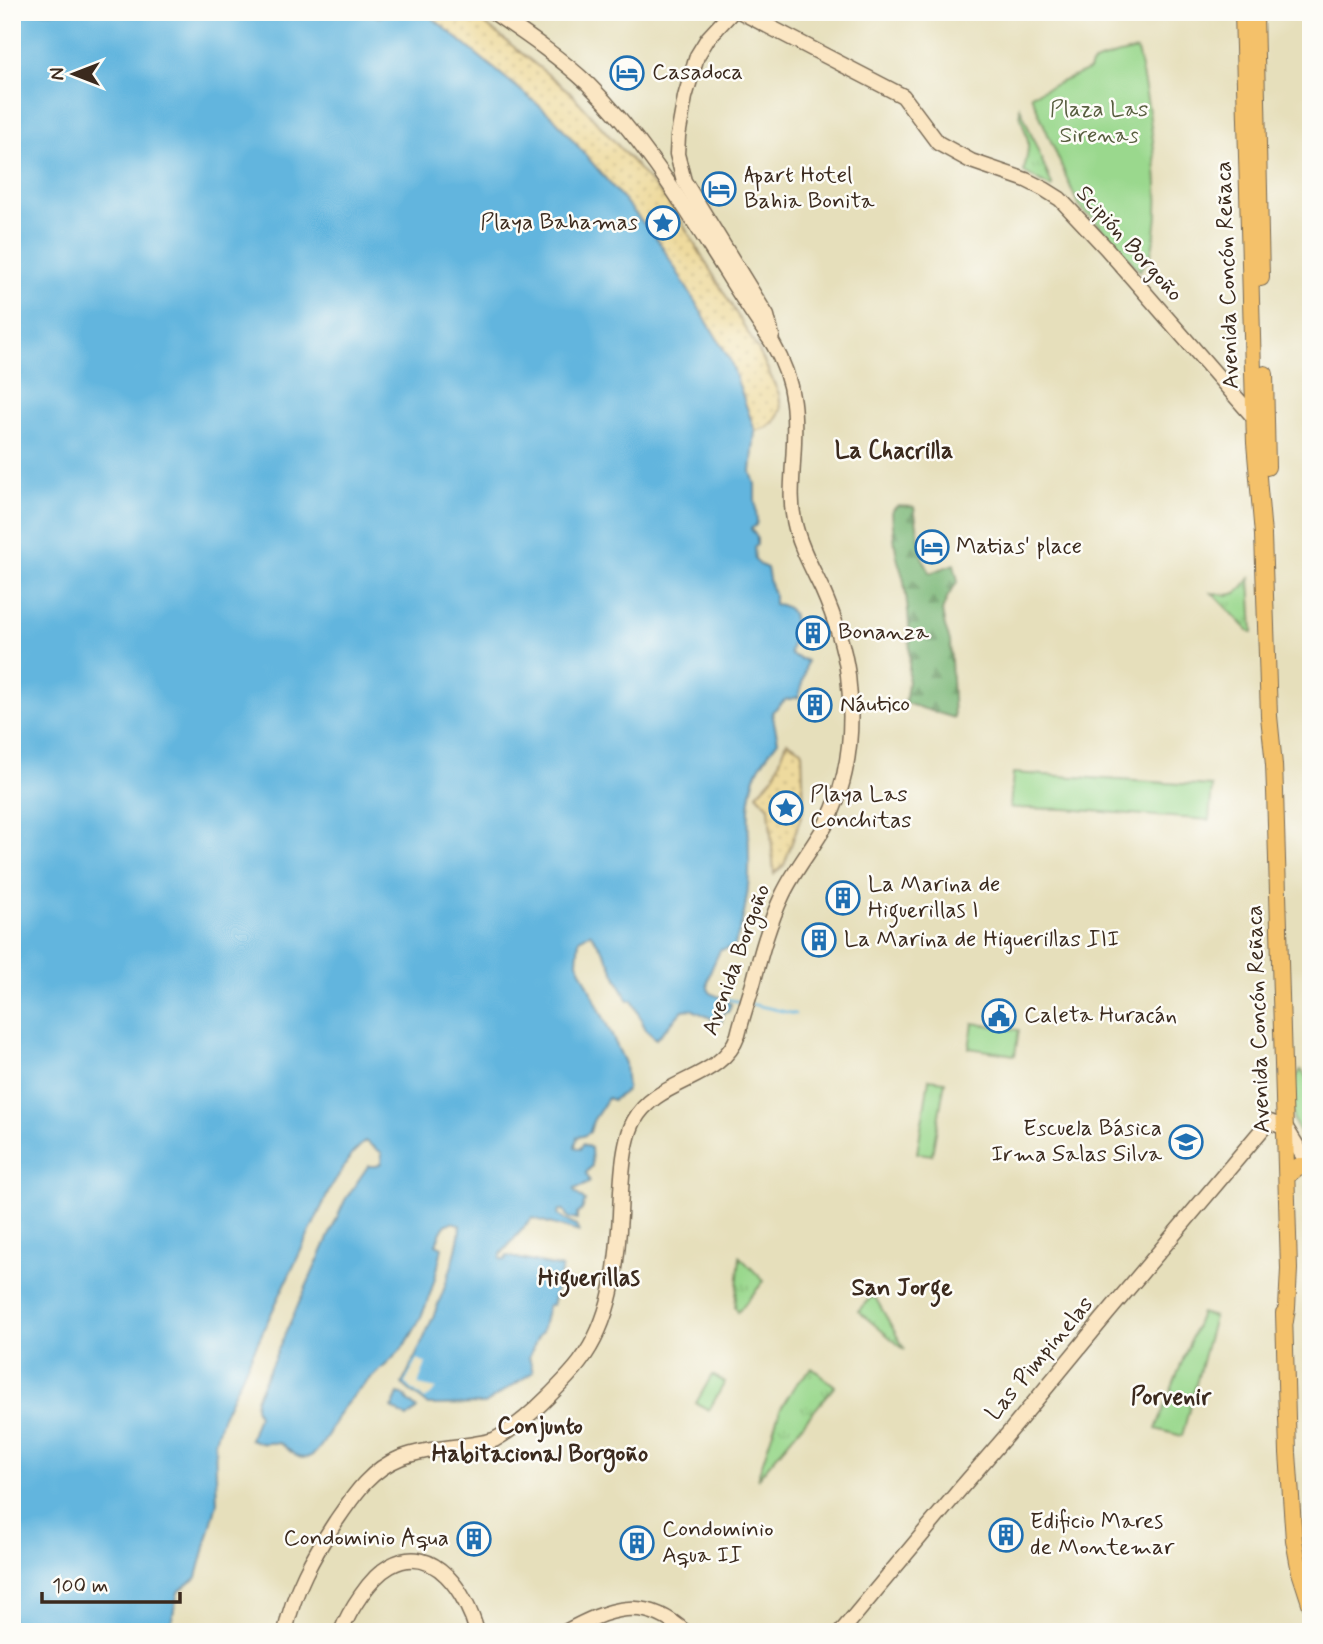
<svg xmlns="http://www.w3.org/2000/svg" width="1323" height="1644" viewBox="0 0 1323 1644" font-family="Mynerve,sans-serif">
<defs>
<pattern id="grass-tufts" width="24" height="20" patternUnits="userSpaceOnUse" patternTransform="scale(1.75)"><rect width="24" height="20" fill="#9ad88d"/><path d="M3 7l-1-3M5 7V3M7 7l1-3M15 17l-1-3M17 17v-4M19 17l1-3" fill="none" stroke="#86ba79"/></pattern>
<pattern id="forest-firs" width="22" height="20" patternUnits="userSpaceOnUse" patternTransform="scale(1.75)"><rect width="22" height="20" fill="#7bb878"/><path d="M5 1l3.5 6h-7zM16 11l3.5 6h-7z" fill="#669662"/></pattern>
<pattern id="sand-dots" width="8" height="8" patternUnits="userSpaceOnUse" patternTransform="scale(1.75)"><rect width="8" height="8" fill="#eeda9e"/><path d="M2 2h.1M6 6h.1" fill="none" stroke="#cdbb88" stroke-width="1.8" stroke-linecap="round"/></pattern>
</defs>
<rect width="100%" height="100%" fill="#fdfcf7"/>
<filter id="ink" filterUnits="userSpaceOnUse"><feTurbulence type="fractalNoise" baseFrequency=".0143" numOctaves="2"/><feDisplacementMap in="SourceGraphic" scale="14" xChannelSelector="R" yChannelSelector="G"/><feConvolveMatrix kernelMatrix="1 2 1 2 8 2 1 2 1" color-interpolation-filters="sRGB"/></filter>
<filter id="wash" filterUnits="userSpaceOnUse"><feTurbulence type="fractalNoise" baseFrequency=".00686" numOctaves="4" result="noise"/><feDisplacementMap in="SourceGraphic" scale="28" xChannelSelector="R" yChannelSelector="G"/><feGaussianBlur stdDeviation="1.57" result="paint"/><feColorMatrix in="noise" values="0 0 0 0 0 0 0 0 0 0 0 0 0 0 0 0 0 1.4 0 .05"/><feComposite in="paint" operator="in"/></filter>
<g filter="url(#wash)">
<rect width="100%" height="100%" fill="#e6dfbb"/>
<!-- grass -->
<g fill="url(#grass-tufts)" stroke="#6a8156" stroke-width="2">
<path d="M1020,107L1052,185V188L1024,172C1025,162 1029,153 1028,142C1027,131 1018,118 1020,107Z"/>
<path d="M1250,578L1253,632H1250L1212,593C1232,597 1238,596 1250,578Z"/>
<path d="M740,1257L764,1281L738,1312L735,1307Z"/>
<path d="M875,1297L905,1350L858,1311L870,1298Z"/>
<path d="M812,1368L835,1386L757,1479L780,1410L795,1385Z"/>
</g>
<!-- forest -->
<path fill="url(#forest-firs)" stroke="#5b714b" stroke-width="2" d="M897,506L914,507L922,557L930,573L954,564L958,581L948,596L942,611L945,627L950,641L954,718L905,703C912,663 911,623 904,582C903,575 900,568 898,561C894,545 893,528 892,511Z"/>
<!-- sand -->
<g fill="url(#sand-dots)" stroke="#94825e" stroke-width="2">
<path d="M440,12H466L479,19L571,93L672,206L760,353L779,394L781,409L776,420L768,427L755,431L730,360L658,240L553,117L430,16Z"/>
<path d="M787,742L802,750L804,808L784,865L774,874L769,807L757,794L774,776Z"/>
</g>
<!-- park -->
<g fill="#9ad88d" stroke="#6a8156" stroke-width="2">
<path d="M1137,50C1144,80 1149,109 1153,140C1158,184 1161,219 1149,262L1144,263L1140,271L1091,216L1086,214L1077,202L1031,95L1089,70C1090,68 1090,66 1091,65C1097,58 1128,52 1137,50Z"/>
<path d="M1013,773L1212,786L1209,820L1065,809L1010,808Z"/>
<path d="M973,1023L1019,1030L1015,1055L969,1048Z"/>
<path d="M1301,1070L1311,1082V1153L1293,1120L1291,1085Z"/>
<path d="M929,1079L945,1081L932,1155L917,1153Z"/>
<path d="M1201,1313L1214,1317L1182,1436L1156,1429Z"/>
<path d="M712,1375L725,1382L709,1410L696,1403Z"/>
</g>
<!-- water -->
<g fill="#62b5de" stroke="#4e707e" stroke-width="2">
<path d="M12,12H376V16L379,17C393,8 414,12 430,16L553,117L658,240L730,360L755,431L751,472L755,484V500L757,521L756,525L751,529L757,537V544L754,547L755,560L760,565L767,568L770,584L774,594V604C794,605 795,617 793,633C792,640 793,644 790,651L791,655L807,661L799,697L785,700L772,712L778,741C771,750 762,761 757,772C744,804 750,840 749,874C748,899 743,924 734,947L720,950C716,961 701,984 711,993C715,996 722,997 727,999V1002L731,1004L728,1012L724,1011L721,1023L691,1009L683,1010L656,1039L646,1030L632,1000L628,1001L605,953L590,933L579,939L577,962L625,1063L627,1090L613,1100L608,1098L593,1121L590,1132L583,1136L577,1137L575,1147L580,1149L583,1144L591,1148L592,1166L586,1173L590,1182L583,1186L574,1189L575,1192L585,1201L582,1210L577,1214V1220L568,1218L564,1210H559L558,1214L565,1220L576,1226L579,1232L532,1218L501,1254L500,1259L505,1260L507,1256L562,1268L552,1305H548L542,1332L538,1336L529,1357L533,1372L485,1404L428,1405L402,1384C418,1353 432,1321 444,1289C451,1269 459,1246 460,1225C445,1216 441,1232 436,1244L442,1247C436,1280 425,1316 406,1343C395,1360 378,1370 364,1385C356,1392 349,1401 342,1409C333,1421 321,1458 304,1458C294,1458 289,1448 281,1444C273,1441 267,1444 260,1443C257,1442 254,1440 250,1439L258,1416L255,1407L256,1399L345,1200L368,1166H377L381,1163L382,1153L365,1141L352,1154L330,1189L222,1418L215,1441L217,1503L197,1577L178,1592L169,1632H12Z"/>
<path d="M398,1394L406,1396L407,1400L417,1409L407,1418L392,1408Z"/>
</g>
<!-- pier -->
<path fill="#e6dfbb" d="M418,1359L426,1363L418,1385L437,1389L425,1400L405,1383Z"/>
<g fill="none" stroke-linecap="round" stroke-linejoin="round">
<!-- stream -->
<g stroke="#62b5de" stroke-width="2.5">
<path d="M727,999L741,1002"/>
<path d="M751,1004L795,1014"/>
</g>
</g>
</g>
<g filter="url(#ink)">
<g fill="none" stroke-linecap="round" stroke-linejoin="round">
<defs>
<g id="secondary">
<path d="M732,12L708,38L697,56L685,97L678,136L677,154L684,181L767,316L772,336"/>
<path d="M741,12L903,96L938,143L971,161L1026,180L1044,189L1060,199L1106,248L1255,419"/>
<path d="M285,1632C294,1590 313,1556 336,1521C354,1495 370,1470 400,1458C427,1447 465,1448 494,1440C514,1429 532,1413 548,1397C559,1386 571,1374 580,1362C612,1320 617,1266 620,1215C621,1188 622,1144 634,1121C657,1078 722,1081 738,1035C742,1018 748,1001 753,984C761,953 769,923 783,894C795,869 812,849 825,826C850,780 854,726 848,675C844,646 834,616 822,589C811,566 799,545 794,520C790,501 792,482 793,462C796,418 796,383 773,344C757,320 741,297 726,272C684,206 643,138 587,83C558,56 525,34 493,12"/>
<path d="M341,1632C349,1611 370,1577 390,1566C435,1541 467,1595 477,1632"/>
<path d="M565,1632C608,1609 644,1594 685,1632"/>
<path d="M841,1632L961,1488L1013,1428L1101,1321L1265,1126L1270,1122L1286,1128L1311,1169"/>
</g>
<g id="primary">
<path d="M1243,12L1255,443L1263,535L1269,716L1274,765L1275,791L1289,1269L1287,1308L1285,1321"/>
<path d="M1255,12L1261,278"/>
<path d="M1265,374L1267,467"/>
<path d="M1287,1176L1299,1166H1307L1311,1169"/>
<path d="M1284,1313L1288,1453L1294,1540L1300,1572L1311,1606"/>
</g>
</defs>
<!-- secondary casing -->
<use href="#secondary" stroke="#776955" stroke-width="17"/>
<!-- primary casing -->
<use href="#primary" stroke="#776955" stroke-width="18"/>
<!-- secondary -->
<use href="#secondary" stroke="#fbe6c3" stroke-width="14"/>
<!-- primary -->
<use href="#primary" stroke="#f4c16a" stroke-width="16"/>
</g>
</g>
<!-- icons -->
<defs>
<symbol id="hotel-ring" viewBox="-11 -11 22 22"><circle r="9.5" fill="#fdfcf7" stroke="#1f6fb2" stroke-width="1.5"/><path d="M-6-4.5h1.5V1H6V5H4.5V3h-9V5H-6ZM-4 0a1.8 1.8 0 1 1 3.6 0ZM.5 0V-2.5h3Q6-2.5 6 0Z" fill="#1f6fb2"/></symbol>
<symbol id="sight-ring" viewBox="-11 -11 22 22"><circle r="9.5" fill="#fdfcf7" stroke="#1f6fb2" stroke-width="1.5"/><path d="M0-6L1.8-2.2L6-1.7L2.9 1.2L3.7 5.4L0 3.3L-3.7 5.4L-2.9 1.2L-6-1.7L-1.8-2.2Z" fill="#1f6fb2"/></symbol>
<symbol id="building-ring" viewBox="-11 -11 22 22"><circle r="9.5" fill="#fdfcf7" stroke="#1f6fb2" stroke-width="1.5"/><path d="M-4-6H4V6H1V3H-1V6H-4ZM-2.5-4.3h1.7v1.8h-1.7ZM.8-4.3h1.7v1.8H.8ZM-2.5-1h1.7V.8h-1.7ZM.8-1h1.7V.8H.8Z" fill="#1f6fb2"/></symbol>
<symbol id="civic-ring" viewBox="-11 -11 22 22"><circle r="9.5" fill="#fdfcf7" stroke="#1f6fb2" stroke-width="1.5"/><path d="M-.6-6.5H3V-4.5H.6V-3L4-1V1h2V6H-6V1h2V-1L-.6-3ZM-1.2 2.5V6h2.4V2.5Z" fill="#1f6fb2"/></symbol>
<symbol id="school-ring" viewBox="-11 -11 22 22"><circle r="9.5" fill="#fdfcf7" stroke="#1f6fb2" stroke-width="1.5"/><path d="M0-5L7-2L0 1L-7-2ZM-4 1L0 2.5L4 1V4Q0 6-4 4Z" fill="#1f6fb2"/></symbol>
</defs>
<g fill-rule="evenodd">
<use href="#hotel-ring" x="608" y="54" width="38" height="38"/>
<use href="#hotel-ring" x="700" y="170" width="38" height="38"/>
<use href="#sight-ring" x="644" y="204" width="38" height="38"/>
<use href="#hotel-ring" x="913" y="528" width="38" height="38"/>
<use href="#building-ring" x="794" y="614" width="38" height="38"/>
<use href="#building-ring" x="796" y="686" width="38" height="38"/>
<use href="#sight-ring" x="767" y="789" width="38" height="38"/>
<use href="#building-ring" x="824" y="879" width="38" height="38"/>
<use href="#building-ring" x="800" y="921" width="38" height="38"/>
<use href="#civic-ring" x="980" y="997" width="38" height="38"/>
<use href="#school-ring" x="1167" y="1123" width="38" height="38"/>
<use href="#building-ring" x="987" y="1516" width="38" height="38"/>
<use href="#building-ring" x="455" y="1520" width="38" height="38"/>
<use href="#building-ring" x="618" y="1524" width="38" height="38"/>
</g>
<g text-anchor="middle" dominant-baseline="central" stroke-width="5" stroke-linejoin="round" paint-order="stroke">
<!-- poi labels -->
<g font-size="23" fill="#3b2a1e" stroke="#fdfcf7" text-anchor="start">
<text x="652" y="73">Casadoca</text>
<text x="744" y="176">Apart Hotel<tspan x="744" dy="26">Bahia Bonita</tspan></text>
<text x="638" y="223" text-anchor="end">Playa Bahamas</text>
<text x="956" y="547">Matias' place</text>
<text x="838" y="633">Bonanza</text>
<text x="840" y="705">Náutico</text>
<text x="810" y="795">Playa Las<tspan x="810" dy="26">Conchitas</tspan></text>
<text x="868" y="885">La Marina de<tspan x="868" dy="26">Higuerillas I</tspan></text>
<text x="844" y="940">La Marina de Higuerillas III</text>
<text x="1024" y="1016">Caleta Huracán</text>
<text x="1162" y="1129" text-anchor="end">Escuela Básica<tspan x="1162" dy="26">Irma Salas Silva</tspan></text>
<text x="1030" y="1522">Edificio Mares<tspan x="1030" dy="26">de Montemar</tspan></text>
<text x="662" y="1530">Condominio<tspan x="662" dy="26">Aqua II</tspan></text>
<text x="449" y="1539" text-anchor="end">Condominio Aqua</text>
</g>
<!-- park labels -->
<g font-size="23" fill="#585e3f" stroke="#fdfcf7">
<text x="1099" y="110">Plaza Las<tspan x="1099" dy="26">Sirenas</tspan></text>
</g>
<!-- street labels -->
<g font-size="23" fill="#3b2a1e" stroke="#fdfcf7">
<text transform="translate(1129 244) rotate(48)">Scipión Borgoño</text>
<text transform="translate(1228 275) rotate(-92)">Avenida Concón Reñaca</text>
<text transform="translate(737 960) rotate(-70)">Avenida Borgoño</text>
<text transform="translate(1259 1019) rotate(-92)">Avenida Concón Reñaca</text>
<text transform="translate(1040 1359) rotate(-50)">Las Pimpinelas</text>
</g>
<!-- neighbourhood labels -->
<g font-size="24" font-weight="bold" fill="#3b2a1e" stroke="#fdfcf7">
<text x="894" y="451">La Chacrilla</text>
<text x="589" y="1278">Higuerillas</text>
<text x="902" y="1288">San Jorge</text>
<text x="1171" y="1397">Porvenir</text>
<text x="540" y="1426">Conjunto<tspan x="540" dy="28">Habitacional Borgoño</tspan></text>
</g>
</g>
<!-- margin -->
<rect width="1323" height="1644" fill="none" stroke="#fdfcf7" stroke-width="42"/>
<!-- north arrow -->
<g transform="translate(74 74) rotate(270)" stroke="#fdfcf7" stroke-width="5" paint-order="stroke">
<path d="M0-5L12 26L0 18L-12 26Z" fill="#3b2a1e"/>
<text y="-10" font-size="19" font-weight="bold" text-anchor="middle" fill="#3b2a1e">N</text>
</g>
<!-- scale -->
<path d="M42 1592v10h138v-10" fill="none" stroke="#3b2a1e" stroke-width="3.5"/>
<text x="52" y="1592" font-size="21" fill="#3b2a1e" stroke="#fdfcf7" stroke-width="5" paint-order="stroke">100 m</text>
</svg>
